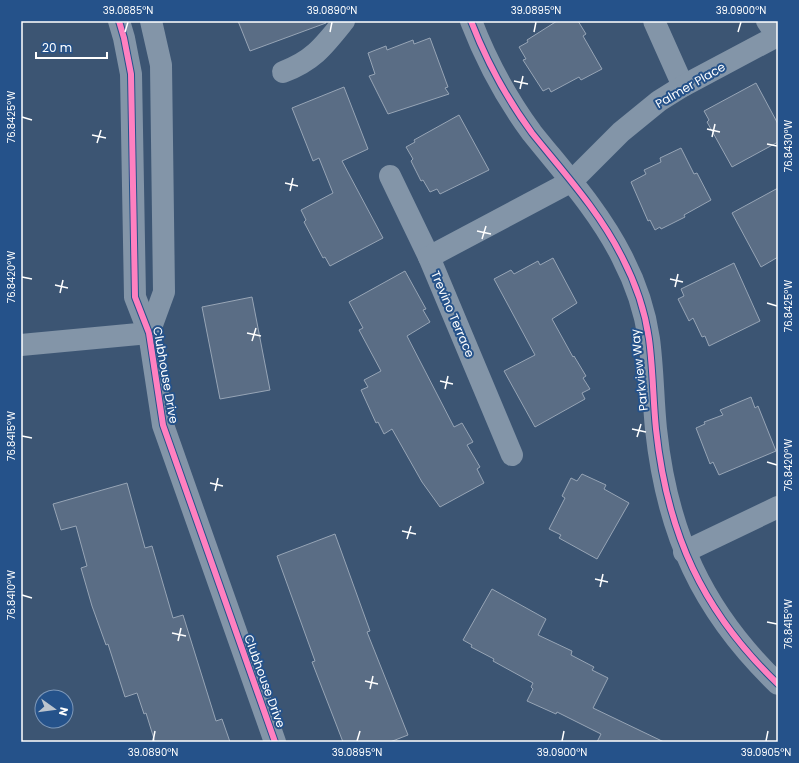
<svg xmlns="http://www.w3.org/2000/svg" width="799" height="763" viewBox="0 0 799 763" font-family="Poppins,sans-serif">
<rect width="100%" height="100%" fill="#3c5573"/>
<!-- building -->
<g fill="#5a6d85" stroke="#97a5b6">
<path d="M238,21H325L326,23L250,51Z"/>
<path d="M557,21H578L586,34L583,36L602,69L581,80L579,77L551,92L549,88L543,91L523,60L526,59L519,47L528,42L527,40Z"/>
<path d="M430,38L448,87L445,88L449,94L388,114L369,76L375,74L368,53L386,46L387,50L413,40L414,44Z"/>
<path d="M756,83L778,124V142L732,167L707,122L709,120L704,111Z"/>
<path d="M344,87L368,149L342,161L383,238L330,266L325,257L323,258L304,222L306,220L301,210L333,193L319,158L313,161L292,108Z"/>
<path d="M459,115L489,170L440,194L437,189L430,192L423,180L421,181L411,161L413,159L406,147L415,142L414,140Z"/>
<path d="M681,148L694,174L697,173L711,200L684,215L685,217L661,229L660,227L655,230L650,220L648,221L631,182L646,174L644,170L661,162L660,158Z"/>
<path d="M778,188V257L761,267L732,213Z"/>
<path d="M553,258L577,303L552,319L573,357L574,356L586,376L583,378L590,389L582,393L585,399L535,427L504,371L535,355L494,279L511,270L514,274L538,261L540,265Z"/>
<path d="M734,263L760,321L709,346L705,336L702,337L693,318L689,321L678,299L684,296L681,289Z"/>
<path d="M405,271L426,309L423,310L430,322L407,336L454,427L462,423L473,442L467,445L480,467L477,469L484,483L440,507L422,482L392,429L384,434L378,422L376,423L361,390L368,387L364,380L381,371L359,330L363,328L349,302Z"/>
<path d="M252,297L270,390L220,399L202,307Z"/>
<path d="M751,397L755,408L758,406L776,451L719,475L713,462L710,464L696,428L705,424L704,422L723,415L720,410Z"/>
<path d="M582,474L606,485L604,489L629,503L597,559L559,538L561,535L549,529L565,498L562,496L571,478L577,481Z"/>
<path d="M127,483L145,548L152,546L173,618L183,615L216,721L222,719L230,742H155L146,713L144,714L137,693L125,697L108,644L106,645L92,606L81,568L87,566L76,526L61,530L53,504Z"/>
<path d="M335,534L370,631L367,632L408,735L390,742H343L312,662L315,661L277,556Z"/>
<path d="M492,589L546,619L538,635L572,651L571,655L594,667L592,670L608,678L593,708L664,742H597L601,734L557,712L556,714L527,701L533,689L531,687L533,683L493,661L494,659L471,647L472,645L463,640Z"/>
</g>
<g fill="none" stroke-linecap="round" stroke-linejoin="round">
<!-- minor -->
<g stroke="#8395a8" stroke-width="22">
<path d="M119,21L124,38L131,74L135,297L149,333L163,425L275,742"/>
<path d="M471,21C486,60 507,99 532,133C564,173 599,211 622,257C635,282 645,311 649,339C653,369 653,399 656,429C667,533 702,611 778,684"/>
<path d="M654,21L683,86"/>
<path d="M283,72C313,61 324,46 344,21"/>
<path d="M390,176L429,257L512,455"/>
<path d="M429,257L572,181L621,132L659,101L683,86L777,36L767,21"/>
<path d="M149,333L164,292L161,65L151,21"/>
<path d="M21,345L149,333"/>
<path d="M684,552L778,507"/>
</g>
<defs>
<g id="cycleway">
<path d="M119,21L124,38L131,74L135,297L149,333L163,425L275,742"/>
<path d="M471,21C486,60 507,99 532,133C564,173 599,211 622,257C635,282 645,311 649,339C653,369 653,399 656,429C667,533 702,611 778,684"/>
</g>
</defs>
<!-- cycleway casing -->
<use href="#cycleway" stroke="#25528a" stroke-width="8"/>
<!-- cycleway -->
<use href="#cycleway" stroke="#ff80c0" stroke-width="6"/>
</g>
<!-- ticks -->
<path fill="none" stroke="#fff" stroke-width="1.5" d="M125,32L128,22M330,32L332,22M534,32L536,22M738,32L741,22M514,81L528,84M520,89L523,76M22,117L32,120M707,129L720,132M92,135L106,138M712,137L715,124M97,143L101,130M767,144L777,146M285,183L298,186M290,191L293,178M477,231L491,234M482,239L486,226M22,277L32,279M670,279L683,282M55,285L68,288M675,287L678,274M60,293L63,280M767,303L777,306M247,333L261,336M252,341L256,328M440,381L453,384M445,389L448,376M632,429L646,432M22,436L32,438M637,437L641,424M767,462L777,465M210,483L223,486M215,491L218,478M402,531L416,534M407,539L411,526M595,579L608,582M600,587L603,574M22,595L32,598M767,622L777,624M172,633L186,636M178,641L181,628M365,681L378,684M370,689L373,676M153,741L155,731M357,741L360,731M562,741L564,731M766,741L768,731"/>
<g text-anchor="middle" dominant-baseline="central" stroke-width="4" stroke-linejoin="round" paint-order="stroke">
<!-- street labels -->
<g font-size="12" fill="#fff" stroke="#25528a">
<text transform="translate(690 85) rotate(-30)">Palmer Place</text>
<text transform="translate(453 314) rotate(67)">Trevino Terrace</text>
<text transform="translate(639 370) rotate(-96)">Parkview Way</text>
<text transform="translate(166 375) rotate(80)">Clubhouse Drive</text>
<text transform="translate(265 681) rotate(70)">Clubhouse Drive</text>
</g>
</g>
<!-- border -->
<rect width="799" height="763" fill="none" stroke="#25528a" stroke-width="44"/>
<!-- north arrow -->
<g transform="translate(54 709) rotate(104)"><circle r="19" fill="#25528a" stroke="#7c97b9"/>
<path d="M0-3L7 15L0 10L-7 15Z" fill="#bbc4ce"/>
<text y="-6" font-size="11" font-weight="bold" text-anchor="middle" fill="#ffffff">N</text>
</g>
<!-- scale -->
<path d="M36 52v6h71v-6" fill="none" stroke="#ffffff" stroke-width="2"/>
<text x="42" y="52" font-size="12" fill="#ffffff" stroke="#25528a" stroke-width="3" paint-order="stroke">20 m</text>
<rect x="22" y="22" width="755" height="719" fill="none" stroke="#fff" stroke-width="1.5"/>
<g font-size="10" text-anchor="middle" fill="#fff">
<text x="128" y="14">39.0885°N</text>
<text x="332" y="14">39.0890°N</text>
<text x="536" y="14">39.0895°N</text>
<text x="741" y="14">39.0900°N</text>
<text transform="translate(11 117) rotate(-90)" y="4">76.8425°W</text>
<text transform="translate(788 146) rotate(-90)" y="4">76.8430°W</text>
<text transform="translate(11 277) rotate(-90)" y="4">76.8420°W</text>
<text transform="translate(788 306) rotate(-90)" y="4">76.8425°W</text>
<text transform="translate(11 436) rotate(-90)" y="4">76.8415°W</text>
<text transform="translate(788 465) rotate(-90)" y="4">76.8420°W</text>
<text transform="translate(11 595) rotate(-90)" y="4">76.8410°W</text>
<text transform="translate(788 624) rotate(-90)" y="4">76.8415°W</text>
<text x="153" y="756">39.0890°N</text>
<text x="357" y="756">39.0895°N</text>
<text x="562" y="756">39.0900°N</text>
<text x="766" y="756">39.0905°N</text>
</g>
</svg>
